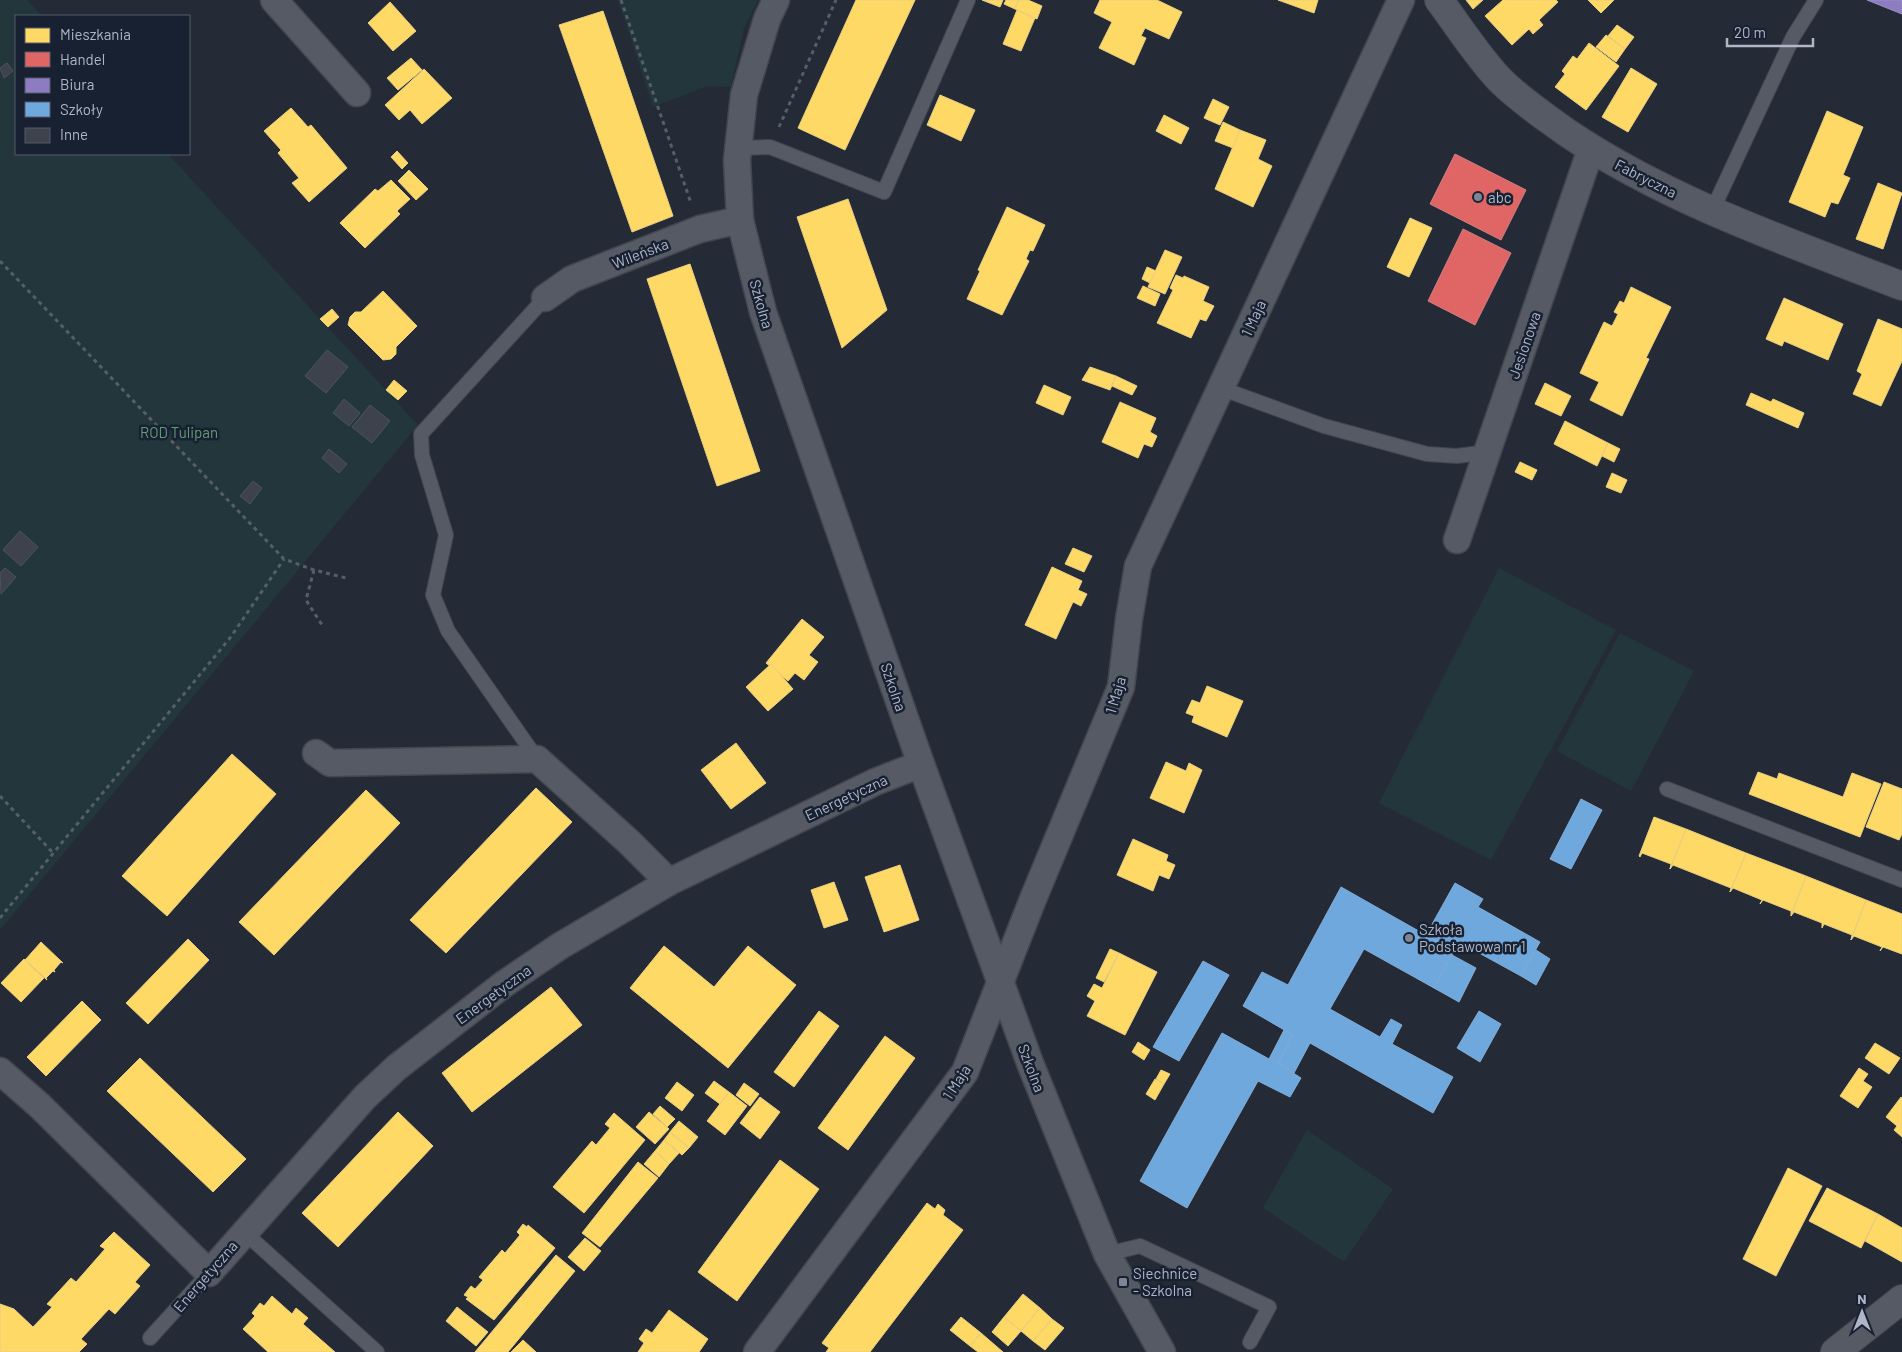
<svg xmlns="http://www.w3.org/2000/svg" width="1902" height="1352" viewBox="0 0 1902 1352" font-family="Barlow,sans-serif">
<rect width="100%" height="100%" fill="#252b36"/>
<!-- green -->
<g fill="#22363c">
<path d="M0,0H27L42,16H16V154H168L418,425L0,930Z"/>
<path d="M618,0H758L744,28L731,87L707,86L653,107Z"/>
<path d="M1499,568L1616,630L1491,860L1379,803Z"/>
<path d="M1620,633L1694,671L1631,791L1557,751Z"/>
<path d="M1307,1130L1393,1189L1344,1262L1263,1208Z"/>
</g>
<!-- homes -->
<g fill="#ffd966" stroke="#e7ce83">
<path d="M856,0H915L845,150L798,128Z"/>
<path d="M982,0H1003L1000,7Z"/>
<path d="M1006,0H1019L1015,9L1004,4Z"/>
<path d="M1019,0H1028L1042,6L1037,19L1015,9Z"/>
<path d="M1100,0H1157L1182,12L1169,39L1145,28L1141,36L1146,38L1134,65L1099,48L1112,22L1094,13Z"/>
<path d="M1278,0H1318L1314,13Z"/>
<path d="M1466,0H1483L1473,9Z"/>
<path d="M1503,0H1556L1558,2L1539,20L1543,25L1533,34L1529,29L1512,45L1485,16Z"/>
<path d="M1588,0H1614L1601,13Z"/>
<path d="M390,2L416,31L393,51L368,23Z"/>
<path d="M1017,10L1035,18L1021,51L1003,44Z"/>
<path d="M603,11L673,216L632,232L559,25Z"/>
<path d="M1617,25L1634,37L1625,49L1608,36Z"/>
<path d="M1606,35L1625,49L1616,62L1596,47Z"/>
<path d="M1589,43L1619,66L1586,110L1555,87L1565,74L1562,71L1573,56L1577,59Z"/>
<path d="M411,58L422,70L398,90L387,78Z"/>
<path d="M1631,68L1657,84L1628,132L1602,117Z"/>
<path d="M424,69L452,98L422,124L410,110L399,120L385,105Z"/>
<path d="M940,95L975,110L961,141L927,125Z"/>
<path d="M1213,99L1229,107L1220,125L1204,118Z"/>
<path d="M291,108L308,127L311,125L347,168L309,202L292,183L299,178L278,153L281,150L264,131Z"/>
<path d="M1827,111L1863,127L1843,175L1850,178L1838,204L1831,202L1825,217L1789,202Z"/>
<path d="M1164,115L1189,128L1181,144L1156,131Z"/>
<path d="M1223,122L1240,130L1233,148L1215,141Z"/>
<path d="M1240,130L1266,140L1258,159L1272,166L1253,207L1215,189Z"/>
<path d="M397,151L408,163L402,169L391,157Z"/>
<path d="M409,170L428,189L416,200L398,181Z"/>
<path d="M391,180L410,199L397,211L400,214L365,248L340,223L375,189L378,191Z"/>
<path d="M1878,183L1902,193L1883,249L1856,239Z"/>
<path d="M848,199L887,310L842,348L797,217Z"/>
<path d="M1007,207L1045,225L1033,251L1030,250L1026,259L1029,261L1002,315L967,299L980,271L978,270Z"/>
<path d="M1410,218L1432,228L1409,277L1387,267Z"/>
<path d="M1165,250L1182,257L1165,294L1148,287Z"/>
<path d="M690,264L760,471L717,486L647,279Z"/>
<path d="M1147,267L1156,271L1150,283L1142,279Z"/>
<path d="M1176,275L1183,278L1184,276L1209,287L1203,301L1214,306L1206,321L1200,319L1191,338L1157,323L1173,290L1170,288Z"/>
<path d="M1143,286L1160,294L1155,306L1137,298Z"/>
<path d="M1631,287L1671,307L1646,358L1649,359L1622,416L1590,400L1599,382L1580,373L1604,322L1612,326L1618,314L1614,312L1620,301L1624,303Z"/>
<path d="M383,291L417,326L396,347V354L391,359L383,360L348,325L350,317L355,312H361Z"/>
<path d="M1784,298L1843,324L1828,360L1784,341L1782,346L1766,339Z"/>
<path d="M332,309L339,317L328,327L320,319Z"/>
<path d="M1878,319L1902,329V361L1881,406L1853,394L1862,374L1857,371Z"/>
<path d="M1090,367L1116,376L1110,390L1082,380Z"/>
<path d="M1116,376L1137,386L1132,395L1112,386Z"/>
<path d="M394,380L407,391L398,400L386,390Z"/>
<path d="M1545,383L1571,396L1561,416L1535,404Z"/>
<path d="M1044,385L1071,397L1063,415L1036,403Z"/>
<path d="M1751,393L1771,402L1773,399L1804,413L1798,428L1746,405Z"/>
<path d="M1120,402L1156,418L1150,432L1157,436L1152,447L1144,444L1138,458L1102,442Z"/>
<path d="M1565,421L1608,443L1597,466L1554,444Z"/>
<path d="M1608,443L1620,449L1614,462L1602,456Z"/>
<path d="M1520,462L1537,470L1532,480L1515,472Z"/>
<path d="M1612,473L1627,480L1621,493L1606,487Z"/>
<path d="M1073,548L1092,556L1084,572L1065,564Z"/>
<path d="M1052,567L1082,581L1078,590L1087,594L1081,606L1073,602L1056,639L1025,625Z"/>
<path d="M802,619L824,637L809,655L818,662L804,680L795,673L788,681L766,663Z"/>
<path d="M771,664L793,689L768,711L746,687Z"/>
<path d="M1207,686L1243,701L1227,737L1192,722L1194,716L1186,713L1192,700L1200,703Z"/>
<path d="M736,743L766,783L731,809L701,770Z"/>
<path d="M232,754L276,794L167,916L122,876Z"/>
<path d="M1166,762L1186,771L1189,763L1202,770L1184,813L1150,798Z"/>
<path d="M1758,772L1777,779L1779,773L1843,797L1852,773L1881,784L1860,837L1749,794Z"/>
<path d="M1884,782L1902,789V834L1899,840L1866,827Z"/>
<path d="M536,788L572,822L446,953L410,920Z"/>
<path d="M366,790L400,823L274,955L239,922Z"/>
<path d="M1654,817L1686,829L1670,869L1671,864L1642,853L1640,857L1639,856Z"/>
<path d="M1686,829L1746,853L1730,892L1731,888L1673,865L1670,869Z"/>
<path d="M1133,839L1168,855L1166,861L1175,865L1169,879L1159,875L1153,891L1117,875Z"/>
<path d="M1746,853L1806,876L1791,916V911L1763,900L1760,904L1762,900L1733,888L1730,892Z"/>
<path d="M900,865L919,920L884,932L865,877Z"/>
<path d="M1806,876L1866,900L1851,940L1852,935L1824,924L1822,928V923L1794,912L1791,916Z"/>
<path d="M834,882L848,920L824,928L811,890Z"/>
<path d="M1866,900L1902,914V954L1883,947L1880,951L1882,947L1854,936L1851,940Z"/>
<path d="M188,939L209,960L148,1024L126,1003Z"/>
<path d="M41,942L63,963L61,962L54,970L55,972L53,971L46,978L47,980L25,960Z"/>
<path d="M664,946L714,987L748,946L796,985L728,1068L630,988Z"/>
<path d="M1110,949L1119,953L1104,982L1096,978Z"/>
<path d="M1119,953L1157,972L1125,1035L1087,1016L1095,1001L1087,996L1094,984L1102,988Z"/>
<path d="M24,959L44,978L21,1002L1,983Z"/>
<path d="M551,987L582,1025L472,1112L442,1073Z"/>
<path d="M82,1001L101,1020L46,1076L27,1057Z"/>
<path d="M819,1011L839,1026L794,1087L774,1072Z"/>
<path d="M885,1036L915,1058L848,1150L818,1128Z"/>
<path d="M1138,1042L1150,1050L1144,1060L1132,1052Z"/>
<path d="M1875,1043L1900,1058L1889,1074L1865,1058Z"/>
<path d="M140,1058L246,1159L213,1192L107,1091Z"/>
<path d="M1859,1068L1868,1074L1863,1081L1872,1087L1858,1108L1840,1096Z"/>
<path d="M1161,1070L1170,1074L1164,1084L1156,1079Z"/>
<path d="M1155,1079L1164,1084L1155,1100L1146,1094Z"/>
<path d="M714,1081L729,1092L720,1104L705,1093Z"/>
<path d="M677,1082L694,1095L682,1111L665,1098Z"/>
<path d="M744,1083L759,1094L750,1106L736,1095Z"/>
<path d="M729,1092L747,1106L725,1135L707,1121Z"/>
<path d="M760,1097L780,1112L760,1139L740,1123Z"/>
<path d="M1901,1097L1902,1098V1137L1894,1130L1897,1126L1886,1117Z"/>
<path d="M660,1106L675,1119L667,1127L653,1114Z"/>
<path d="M398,1112L433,1146L338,1247L302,1213Z"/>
<path d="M649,1112L669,1129L655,1144L636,1127Z"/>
<path d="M614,1113L645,1140L584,1213L553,1187L592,1141L596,1145L610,1128L605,1124Z"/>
<path d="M679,1121L698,1137L689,1148L670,1132Z"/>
<path d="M670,1132L689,1148L682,1155L664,1140Z"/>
<path d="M664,1140L679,1153L669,1164L655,1151Z"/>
<path d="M655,1151L669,1164L659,1177L644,1164Z"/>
<path d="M780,1160L819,1189L737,1301L698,1272Z"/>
<path d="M638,1162L658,1178L600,1247L582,1233Z"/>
<path d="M1788,1168L1822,1186L1776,1276L1743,1259Z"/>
<path d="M1827,1188L1878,1214L1861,1248L1809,1221Z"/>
<path d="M927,1203L935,1209L938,1204L945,1210L943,1215L963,1230L870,1352H826L829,1348L822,1343Z"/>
<path d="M1878,1214L1902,1228V1262L1865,1241Z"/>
<path d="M523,1224L527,1227L528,1225L555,1248L494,1320L466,1299L468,1297L464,1295L471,1286L475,1289L483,1280L479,1277L502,1250L505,1253L520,1235L517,1232Z"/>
<path d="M114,1232L150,1265L135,1282L140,1286L115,1314L109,1309L81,1339L87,1344L79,1352H0V1304L14,1309L33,1327L52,1307L47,1304L71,1278L76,1282L105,1249L100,1246Z"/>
<path d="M585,1238L601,1251L584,1271L568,1257Z"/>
<path d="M556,1255L575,1271L508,1352H475Z"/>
<path d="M1023,1294L1040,1308L1021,1331L1004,1317Z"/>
<path d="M272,1296L292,1314L296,1308L308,1318L303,1324L335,1352H268L243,1329L255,1316L252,1313L260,1303L264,1306Z"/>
<path d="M457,1307L488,1332L476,1346L446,1321Z"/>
<path d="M1040,1308L1052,1319L1033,1341L1021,1331Z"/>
<path d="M669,1310L708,1339L699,1352H638L644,1343L639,1339L646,1329L652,1333Z"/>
<path d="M961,1317L981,1333L970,1346L950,1330Z"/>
<path d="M1004,1317L1021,1331L1008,1346L992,1332Z"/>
<path d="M1052,1319L1064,1328L1045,1350L1033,1341Z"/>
<path d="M981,1333L1003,1352H978L970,1346Z"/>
<path d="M523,1340L536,1352H511Z"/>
</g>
<!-- shops -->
<g fill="#e06666" stroke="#d17e83">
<path d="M1455,154L1526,190L1501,240L1430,204Z"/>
<path d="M1463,229L1511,253L1475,325L1428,301Z"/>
</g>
<!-- offices -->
<path fill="#8e7cc3" stroke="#988dc4" d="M1867,0H1902V14Z"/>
<!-- schools -->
<g fill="#6fa8dc" stroke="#82acd6">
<path d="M1581,799L1602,810L1571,869L1550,859Z"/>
<path d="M1455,883L1483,899L1478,907L1540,942L1521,976L1459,942L1454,951L1426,935Z"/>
<path d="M1341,887L1454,951L1434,988L1364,949L1330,1009L1380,1037L1391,1019L1402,1025L1392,1044L1453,1077L1433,1113L1310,1043L1294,1073L1278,1063L1293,1035L1243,1006L1262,972L1288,985Z"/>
<path d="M1536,950L1550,959L1536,985L1521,976Z"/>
<path d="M1452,955L1476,968L1459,1002L1434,988Z"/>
<path d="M1203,961L1229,975L1179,1061L1153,1047Z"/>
<path d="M1479,1011L1501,1024L1480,1062L1457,1048Z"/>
<path d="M1284,1030L1293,1035L1278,1063L1301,1078L1290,1097L1258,1081L1187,1208L1140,1181L1222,1033L1269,1059Z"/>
</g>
<!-- building -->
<g fill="#3d424c" stroke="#4d535e">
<path d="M7,63L13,71L4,78L0,68Z"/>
<path d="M327,350L348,367L326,393L305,376Z"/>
<path d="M344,399L360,413L349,426L333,413Z"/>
<path d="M370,405L390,421L372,443L352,427Z"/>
<path d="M329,449L347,464L339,473L322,458Z"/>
<path d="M253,481L262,488L250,504L240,496Z"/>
<path d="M20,531L38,547L21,566L3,550Z"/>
<path d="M5,568L16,577L1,594L0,573Z"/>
</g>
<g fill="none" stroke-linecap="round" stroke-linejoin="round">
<defs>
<g id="service">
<path d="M738,148L770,147L884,192L968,0"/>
<path d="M1712,211L1793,37L1816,0"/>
<path d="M1220,388L1324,426L1427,454L1457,456L1488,452"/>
<path d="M537,759L448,631L433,595L446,535L422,455L421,434L545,298"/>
<path d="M1667,789L1902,880"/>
<path d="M244,1232L377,1352"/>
<path d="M1107,1254L1140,1246L1269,1307L1250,1342"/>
<path d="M150,1338L209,1273"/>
</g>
<g id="minor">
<path d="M274,0L357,93"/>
<path d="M776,0L767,19L744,95L737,160L740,220L763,312L921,764L1030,1063L1107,1254L1162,1352"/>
<path d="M545,298L572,279L700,229L740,220"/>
<path d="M1457,540L1591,149"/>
<path d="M316,753L330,763L537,759L629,842L669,882"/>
<path d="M0,1071L40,1106L209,1273L365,1097L396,1068L504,984L560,946L669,882L875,782L921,764"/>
<path d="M757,1352L965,1072L1033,899L1121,687L1129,619L1138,566L1401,0"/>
</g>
<g id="tertiary">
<path d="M1439,0C1457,24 1480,60 1501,81C1520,100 1544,116 1566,132C1668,201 1788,242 1902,286"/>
<path d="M1835,1352L1902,1299"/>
</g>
</defs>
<!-- service casing -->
<use href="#service" stroke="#42464f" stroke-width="16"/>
<!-- minor casing -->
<use href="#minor" stroke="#42464f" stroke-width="29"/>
<!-- tertiary casing -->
<use href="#tertiary" stroke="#42464f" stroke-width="30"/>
<!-- path -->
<g stroke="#585e67" stroke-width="3" stroke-dasharray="4 4" stroke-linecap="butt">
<path d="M621,0L691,203"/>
<path d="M779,127L836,0"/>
<path d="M0,261L284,559L314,570L346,578"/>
<path d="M314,570L306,600L322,625"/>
<path d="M0,796L54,854"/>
<path d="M0,918L230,638L284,559"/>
</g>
<!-- service -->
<use href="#service" stroke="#565a64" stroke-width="14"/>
<!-- minor -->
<use href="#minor" stroke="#565a64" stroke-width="26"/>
<!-- tertiary -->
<use href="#tertiary" stroke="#565a64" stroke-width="28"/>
</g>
<!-- markers -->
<g fill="#7e8595" stroke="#182131" stroke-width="2">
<circle cx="1478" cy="197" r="5"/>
<circle cx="1409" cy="938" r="5"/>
<rect x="1118" y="1277" width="10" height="10" rx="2.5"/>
</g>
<g text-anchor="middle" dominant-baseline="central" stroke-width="5" stroke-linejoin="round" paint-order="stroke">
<!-- street labels -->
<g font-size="15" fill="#aeb6c8" stroke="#182131">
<text transform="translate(1646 178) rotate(27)">Fabryczna</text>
<text transform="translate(640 253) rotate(-21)">Wileńska</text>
<text transform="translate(762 304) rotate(74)">Szkolna</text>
<text transform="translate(1253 318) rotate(-65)">1 Maja</text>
<text transform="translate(1524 345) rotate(-71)">Jesionowa</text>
<text transform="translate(894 687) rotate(71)">Szkolna</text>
<text transform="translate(1115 695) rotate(-73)">1 Maja</text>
<text transform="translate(846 797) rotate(-25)">Energetyczna</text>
<text transform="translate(493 994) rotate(-36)">Energetyczna</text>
<text transform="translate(1032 1068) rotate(69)">Szkolna</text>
<text transform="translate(956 1082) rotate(-57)">1 Maja</text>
<text transform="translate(205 1276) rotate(-49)">Energetyczna</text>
</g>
<!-- poi labels -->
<g font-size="15" fill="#aeb6c8" stroke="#182131" text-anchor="start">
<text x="1488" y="197">abc</text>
<text x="1419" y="929">Szkoła<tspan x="1419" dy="17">Podstawowa nr 1</tspan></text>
<text x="1133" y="1273">Siechnice<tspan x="1133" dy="17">- Szkolna</tspan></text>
</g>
<!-- park labels -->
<g font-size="15" fill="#629c73" stroke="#182131">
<text x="179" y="432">ROD Tulipan</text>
</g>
</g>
<!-- legend -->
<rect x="15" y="15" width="175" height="140" fill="#182131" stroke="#545d6d"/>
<rect x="25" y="28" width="25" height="15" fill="#ffd966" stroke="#545d6d"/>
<text x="60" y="40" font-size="15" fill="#aeb6c8">Mieszkania</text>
<rect x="25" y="52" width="25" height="15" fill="#e06666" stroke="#545d6d"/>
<text x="60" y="65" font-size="15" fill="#aeb6c8">Handel</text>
<rect x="25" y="78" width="25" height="15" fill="#8e7cc3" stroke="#545d6d"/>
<text x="60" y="90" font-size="15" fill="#aeb6c8">Biura</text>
<rect x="25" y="102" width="25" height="15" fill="#6fa8dc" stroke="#545d6d"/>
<text x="60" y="115" font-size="15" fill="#aeb6c8">Szkoły</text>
<rect x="25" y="128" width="25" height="15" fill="#3d424c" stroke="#545d6d"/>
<text x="60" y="140" font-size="15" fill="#aeb6c8">Inne</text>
<!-- north arrow -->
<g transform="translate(1862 1312)" stroke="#182131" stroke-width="4" paint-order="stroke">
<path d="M0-4L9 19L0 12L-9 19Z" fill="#aeb6c8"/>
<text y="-8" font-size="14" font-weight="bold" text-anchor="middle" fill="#aeb6c8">N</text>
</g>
<!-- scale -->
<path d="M1727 38v8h86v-8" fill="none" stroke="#aeb6c8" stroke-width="2.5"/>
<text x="1734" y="38" font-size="15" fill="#aeb6c8" stroke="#182131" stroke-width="4" paint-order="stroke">20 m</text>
</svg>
